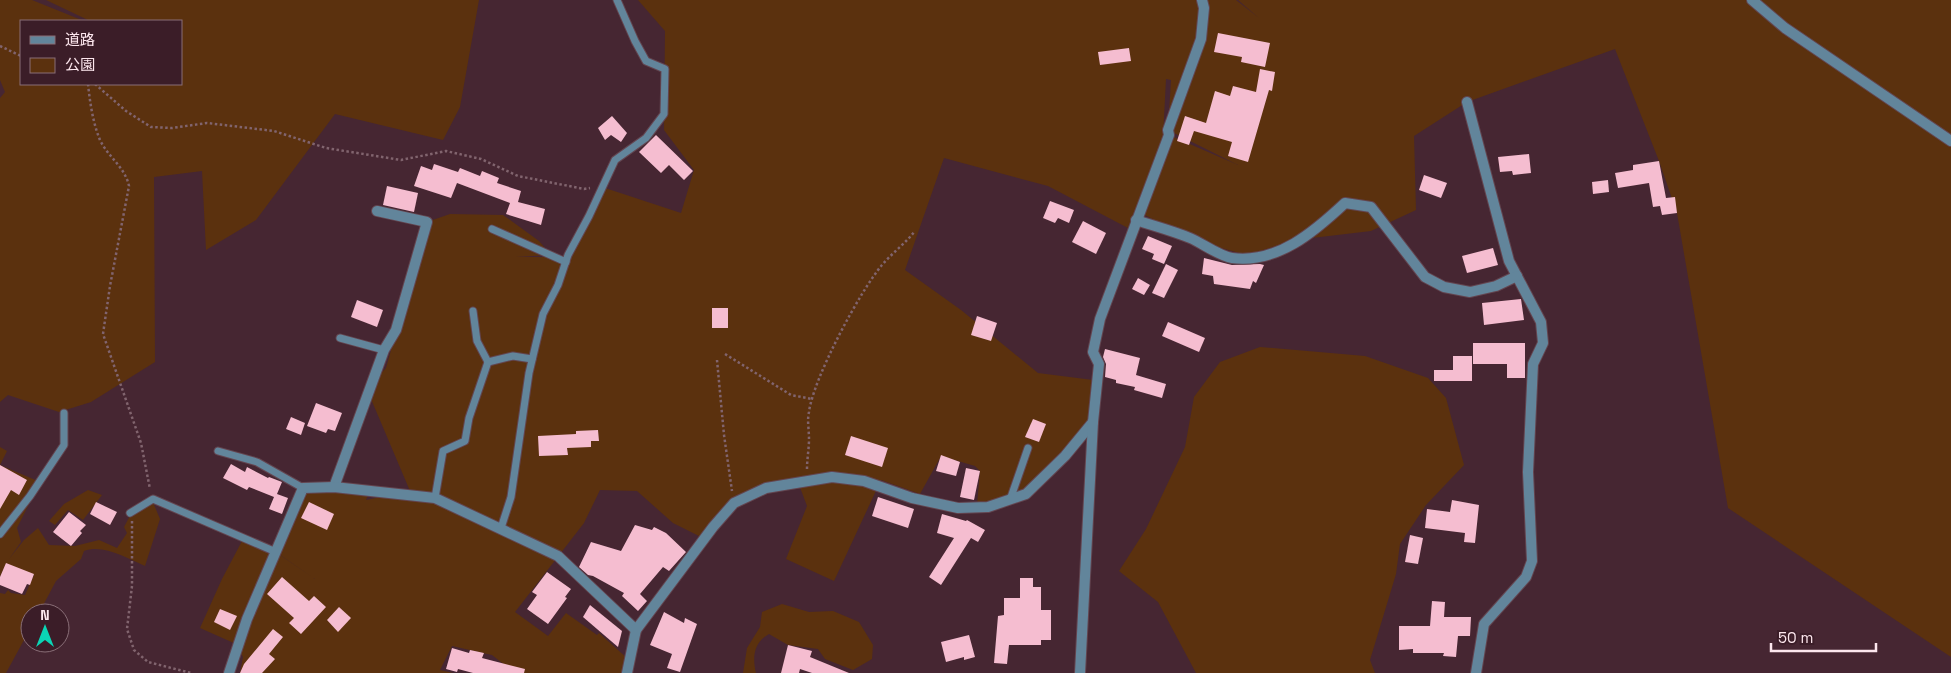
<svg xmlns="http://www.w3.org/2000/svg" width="1951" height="673" viewBox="0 0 1951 673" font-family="'Space Grotesk','Noto Sans JP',sans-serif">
<rect width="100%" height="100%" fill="#462632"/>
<!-- green -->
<g fill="#5b310e">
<path d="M0,0H32L84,21H21V84H181V21H90L46,0H479L460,107L443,140L335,114L256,220L206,250L202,171L154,177L155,362L91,402L59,412L8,395L0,402V98L5,92L0,80Z"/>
<path d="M638,0H1236L1259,18L1238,0H1951V657L1728,508L1677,213L1659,161L1615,49L1467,102L1414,136L1416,210L1371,231L1295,240L1247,255L1195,241L1139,212L1169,135L1238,165L1168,130L1171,80L1166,79L1163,137L1128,228L1048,186L944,158L905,270L961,310L1038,373L1093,380V422L1026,494L977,505L980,471L975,466L941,456L920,494L881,480L834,581L786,559L807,506L798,482L733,503L703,538L673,523L637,491L600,490L584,523L515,612L548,636L566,613L597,635L599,633L628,659L626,673H509L510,669L492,655L452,646L440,670L453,673H240L243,657L236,644L200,628L222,579L242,541L277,553L315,579L276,552L303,488L370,491L366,500L410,491L371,399L372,383L386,368L427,222L450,214L503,215L539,241L551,255L516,257H568L589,216L599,186L681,213L694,170L664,130L665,31Z"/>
<path d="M1260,347L1365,356L1428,378L1446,398L1464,465L1426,505L1400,544L1396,574L1370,660L1375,673H1196L1158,602L1119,571L1146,529L1185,447L1194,397L1220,362Z"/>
<path d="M0,447L7,451L0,465L40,482L17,528L21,542L9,559L24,540L38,528L49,545L75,546L99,540L117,548L127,533L124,527L132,512L152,500L160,519L145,566C126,558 104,544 84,551L81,559L56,581L39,613H30V629L6,673H0V593L5,594L8,590L11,593L25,595L34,575L6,564L0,577Z"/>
<path d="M88,490L102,495L83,520L68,510L55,525L49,521L64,504Z"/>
<path d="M782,604L809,612L833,611L859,622L873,645L872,659L853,670L825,659L818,649L788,645L769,634C754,642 752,657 756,673H743L747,648L760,627L762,612Z"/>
</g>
<!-- building -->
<g fill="#f5bdd0">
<path d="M1218,33L1270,43L1265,67L1241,62L1242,57L1214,52Z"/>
<path d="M1129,48L1131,61L1100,65L1098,52Z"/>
<path d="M1260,69L1275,72L1272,91L1269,90L1248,162L1228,156L1232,142L1194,131L1189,145L1177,141L1185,116L1206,123L1215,91L1230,96L1233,86L1256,92Z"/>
<path d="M612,116L627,133L621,142L611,135L605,140L598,128Z"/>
<path d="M656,135L693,171L684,180L669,165L661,173L639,152Z"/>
<path d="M1529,154L1531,173L1513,175L1512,171L1500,172L1498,157Z"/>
<path d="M1659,161L1666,198L1675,197L1677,213L1662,215L1660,206L1653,207L1649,183L1618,188L1615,173L1633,170V165Z"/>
<path d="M434,164L458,172L460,168L480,176L482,171L499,178L497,183L521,191L518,202L545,209L541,225L506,214L510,203L457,183L451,198L414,186L421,166L432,170Z"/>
<path d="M1424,175L1447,183L1441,198L1419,190Z"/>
<path d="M1608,180L1609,192L1593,194L1592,182Z"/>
<path d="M387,186L418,193L414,212L383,205Z"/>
<path d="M1050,201L1074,210L1069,223L1058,218L1055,223L1043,218Z"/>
<path d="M1083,221L1106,233L1096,254L1072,242Z"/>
<path d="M1148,236L1172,246L1164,264L1152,259L1154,254L1142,249Z"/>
<path d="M1493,248L1498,265L1467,273L1462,256Z"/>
<path d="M1204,258L1232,265L1260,264L1264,265L1256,283L1253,281L1250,289L1214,284L1213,276L1202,274Z"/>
<path d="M1166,264L1178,270L1164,298L1152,293Z"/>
<path d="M1138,278L1150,285L1144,295L1132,289Z"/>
<path d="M1521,299L1524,320L1484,325L1482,303Z"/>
<path d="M357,300L383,310L377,327L351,317Z"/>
<rect x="712" y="308" width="16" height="20"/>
<path d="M977,316L997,323L991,341L971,335Z"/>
<path d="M1168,322L1205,338L1199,352L1162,336Z"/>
<path d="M1473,343H1525V378H1507V364H1473Z"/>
<path d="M1105,349L1140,358L1136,375L1166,384L1162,398L1134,390L1135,387L1116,383V380L1105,377L1106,364L1103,357Z"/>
<path d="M1453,356H1472V381H1434V370H1453Z"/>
<path d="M316,403L342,413L335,431L328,429L326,433L307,426Z"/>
<path d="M291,417L305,423L301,435L286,429Z"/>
<path d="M1033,419L1046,424L1039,442L1025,437Z"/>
<path d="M598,430L599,441H591V447L567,448L568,455L539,456L538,436L576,434V431Z"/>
<path d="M851,436L888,448L882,467L845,455Z"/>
<path d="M941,455L960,462L956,476L936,471Z"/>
<path d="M231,464L245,472L247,467L268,478L269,477L282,482L277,494L288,498L282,514L269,509L274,497L249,487L247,490L223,478Z"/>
<path d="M0,465L27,480L19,495L11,490L0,509Z"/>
<path d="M966,468L980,471L974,500L960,497Z"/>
<path d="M878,497L914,509L908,528L872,516Z"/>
<path d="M1452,500L1479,505L1475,543L1464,542L1465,533L1425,528L1427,509L1450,512Z"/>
<path d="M96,502L117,512L110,525L90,514Z"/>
<path d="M309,502L334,514L327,530L301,518Z"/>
<path d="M69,512L86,525L80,531L82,533L71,546L53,532Z"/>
<path d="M942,514L966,521L967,520L985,530L978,542L971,538L941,585L929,577L954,538L937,533Z"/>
<path d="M635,525L652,530L654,527L666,533L686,552L669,571L663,567L640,594L647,601L638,611L622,596L624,593L593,576L588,575L579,567L591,542L621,551Z"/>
<path d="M1410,535L1423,538L1418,564L1405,562Z"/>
<path d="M6,563L34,574L30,585L27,584L22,594L0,585V577Z"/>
<path d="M547,572L571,589L565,597L567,598L548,624L527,609L537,595L532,592Z"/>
<path d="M282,577L309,601L314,596L326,607L301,634L289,623L294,618L267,594Z"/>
<path d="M1020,578H1033V587H1041V610H1051V640H1041V645H1009L1007,664L994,663L998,616L1004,615V598H1020Z"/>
<path d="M1432,601L1445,602L1444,617H1471L1470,636H1458L1456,657L1443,656L1444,653H1413V649L1399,650V626H1430Z"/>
<path d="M590,605L622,631L618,647L583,617Z"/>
<path d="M339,607L351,618L338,632L327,620Z"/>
<path d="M220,609L237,616L230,630L214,622Z"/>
<path d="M664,612L684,623L685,618L697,624L680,672L667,668L672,654L650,645Z"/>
<path d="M273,629L283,637L269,654L275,659L262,673H240L244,664Z"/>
<path d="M969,635L975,657L964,660V657L946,662L941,642Z"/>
<path d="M788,645L812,651L810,657L849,673H812L800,669L799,673H781Z"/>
<path d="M452,648L469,653L470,650L484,653L482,658L525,669L524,673H473L458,669L457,672L446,669Z"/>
</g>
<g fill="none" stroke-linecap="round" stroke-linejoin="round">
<defs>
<g id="service">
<path d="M492,229L566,262"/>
<path d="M473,311L477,341L488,362L513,356L532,359"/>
<path d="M340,338L384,350"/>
<path d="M218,451L257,462L303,488"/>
<path d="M435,498L443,451L465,441L469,418L488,362"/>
<path d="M1010,500L1028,448"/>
<path d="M130,513L153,499L276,552"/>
<path d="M501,528L511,497L529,373L543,314L558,285L568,255L589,216L615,160L646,138L664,114L665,69L646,61L635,41L617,0"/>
<path d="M0,534L30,496L64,445V413"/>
</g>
<g id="minor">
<path d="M1752,0L1785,28L1951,141"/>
<path d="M1467,102L1509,261L1541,322L1543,343L1533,364L1528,472L1532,561L1526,577L1484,624L1476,673"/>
<path d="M1136,220C1154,226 1173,231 1190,238C1202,243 1219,256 1232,258C1277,264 1314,232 1345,203L1371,207L1425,277L1444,287L1470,292L1496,286L1517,276"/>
<path d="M334,487L384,350L396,330L427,222L377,211"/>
<path d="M229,673L247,619L303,488L334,487L435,498L558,556L636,630"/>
<path d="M627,673L636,630L713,527L734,503L766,488L832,477L864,481L912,498L958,508L988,507L1026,494L1065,456L1093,422"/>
</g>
<path id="tertiary" d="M1080,673L1093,422L1099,364L1093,352L1100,319L1169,135L1168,130L1201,39L1204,8L1202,0"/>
</defs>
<!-- service casing -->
<use href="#service" stroke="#634550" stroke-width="9"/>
<!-- minor casing -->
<use href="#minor" stroke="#634550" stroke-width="12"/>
<!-- tertiary casing -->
<use href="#tertiary" stroke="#634550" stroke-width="12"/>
<!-- path -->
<g stroke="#81646e" stroke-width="2.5" stroke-dasharray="2.5 2.5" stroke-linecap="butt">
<path d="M0,46L21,56"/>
<path d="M88,84C90,103 93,123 100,140C108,157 125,167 129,186L110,286L103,334L141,443L150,489"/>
<path d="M95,84L126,111L151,127L172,128L207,123L274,131L326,148L401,160L446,151L481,159L518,176L584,189L590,188"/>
<path d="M725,354L791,395L812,399"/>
<path d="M717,360L724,435L732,491"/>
<path d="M807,469C807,459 809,449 809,439C809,430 807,420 809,412C813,379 860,291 882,265C892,253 905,244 914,232"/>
<path d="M132,521V586L127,629L134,650L148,662L191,673"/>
</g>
<!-- service -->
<use href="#service" stroke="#62859b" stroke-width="7"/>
<!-- minor -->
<use href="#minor" stroke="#62859b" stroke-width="10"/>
<!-- tertiary -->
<use href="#tertiary" stroke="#62859b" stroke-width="10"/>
</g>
<!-- legend -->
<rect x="20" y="20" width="162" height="65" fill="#3b1d28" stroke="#896e77"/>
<rect x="30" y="36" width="25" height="8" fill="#62859b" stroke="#896e77"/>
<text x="65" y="45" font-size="15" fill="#fde7ee">道路</text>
<rect x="30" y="58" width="25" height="15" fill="#5b310e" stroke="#896e77"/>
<text x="65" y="70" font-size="15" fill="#fde7ee">公園</text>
<!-- north arrow -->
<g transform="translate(45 628)"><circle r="24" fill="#3b1d28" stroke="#896e77"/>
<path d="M0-4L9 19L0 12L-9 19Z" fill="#0bd5b5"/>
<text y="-8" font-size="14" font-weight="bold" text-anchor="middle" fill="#fde7ee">N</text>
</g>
<!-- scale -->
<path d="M1771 643v8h105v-8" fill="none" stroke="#fde7ee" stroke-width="2.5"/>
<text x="1778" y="643" font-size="15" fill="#fde7ee" stroke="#3b1d28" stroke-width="4" paint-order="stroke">50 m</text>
</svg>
